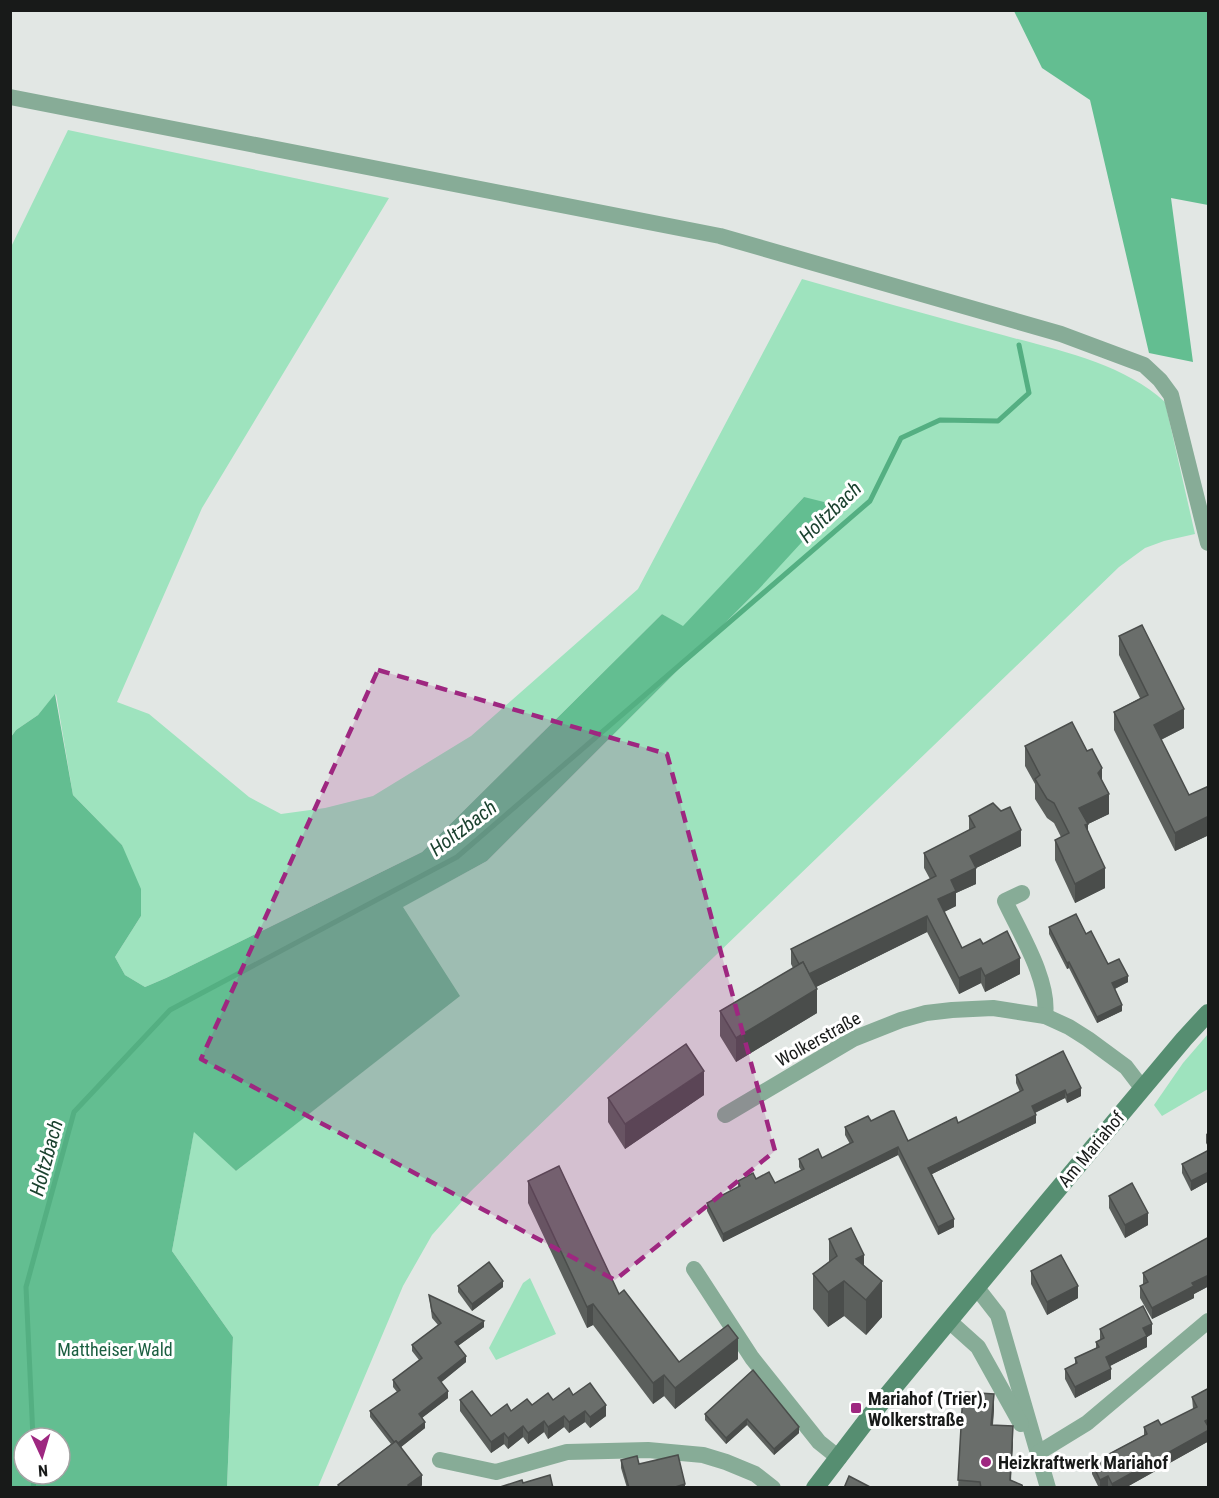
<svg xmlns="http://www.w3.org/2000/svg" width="1219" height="1498" viewBox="0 0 1219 1498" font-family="'Roboto Condensed',sans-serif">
<rect width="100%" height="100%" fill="#e2e7e4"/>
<!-- green -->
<g fill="#9ee3be">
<path d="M68,130L389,198L202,508L117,702L149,714L249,797L281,814L325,808L373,796L471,736L638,589L802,279C864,297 926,314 988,331C1047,348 1119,360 1165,402L1195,534L1164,541L1145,548L1119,567L471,1191L432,1235L403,1286L318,1487H227L233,1337L172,1251L194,1131L236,1171L459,996L402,907L487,861L757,591L804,497L683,627L662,614L422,852L166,978L145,987L125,975L115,957L141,916L122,845L73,795L56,694L38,715L16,730L11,737L10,249Z"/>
<path d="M1208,1034V1089L1162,1116L1154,1105L1183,1063Z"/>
<path d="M530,1278L556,1334L496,1360L489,1348L523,1283Z"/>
</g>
<!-- forest -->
<g fill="#63be91" fill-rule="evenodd">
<path d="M1014,11H1208V205L1171,198L1193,362L1149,353L1090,100L1042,68Z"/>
<path d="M804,497L836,505L757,591L487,861L403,907L460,996L236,1171L194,1132L172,1251L233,1337L227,1487H11V737L16,730L38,715L55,694L73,795L122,845L141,889V916L115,957L125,975L145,987L166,978L422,852L662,614L683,626ZM24,1438H60V1474H24Z"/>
</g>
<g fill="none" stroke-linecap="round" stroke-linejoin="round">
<!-- stream -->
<g stroke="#54af82" stroke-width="5">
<path d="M33,1438L26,1287L74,1112L170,1010L457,857L870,501L901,438L940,420L998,421L1029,393L1019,345"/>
<path d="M33,1488L35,1474"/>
</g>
<!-- street -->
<g stroke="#87ac97" stroke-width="16">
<path d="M10,97L720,236L1061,334L1144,365L1160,380L1171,395L1208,543"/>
<path d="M1022,893L1005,901C1020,933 1050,981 1045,1016"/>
<path d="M725,1115L853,1039L901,1020L926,1013L952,1010L993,1008L1045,1016L1069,1027L1088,1039L1126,1067L1142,1088"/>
<path d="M694,1269L752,1358L819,1442L839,1458"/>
<path d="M977,1288L998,1315L1048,1488"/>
<path d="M949,1321L978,1347L1021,1424"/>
<path d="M1038,1453L1087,1423L1208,1321"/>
<path d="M440,1460L496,1472L567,1452L648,1450L703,1455L726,1462L755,1474L773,1488"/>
</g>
<!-- secondary -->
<path stroke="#568e71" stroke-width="18" d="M815,1488L870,1416L1049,1200L1184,1039L1208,1013"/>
</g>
<!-- wall -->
<g fill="#5b5f5c">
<path d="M1119,636L1184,728L1161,740L1189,795L1209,786V835L1175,851L1114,730V712L1140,698L1119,655Z"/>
<path d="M1025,746L1102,780L1109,814L1088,824V831L1105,888L1075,903L1055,860V840L1061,837L1054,823L1047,818L1035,799V784L1025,766Z"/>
<path d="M969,816L1021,846L976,868V884L956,893V906L944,912L962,948L983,944L1020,974L985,992L981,983L959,994L927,932L816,987L817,1013L736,1062L720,1036V1011L793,968L791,964V949L930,879L924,868V853L969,830Z"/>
<path d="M1049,927L1086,934L1108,964L1128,982L1115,989L1122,1011L1097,1023L1069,968L1067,969L1049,934Z"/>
<path d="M1063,1051L1081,1096L1067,1103L1065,1098L1035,1113L1036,1123L932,1174L954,1227L938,1235L898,1155L723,1242L707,1211V1203L738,1187V1181L756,1179L775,1183L801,1170L799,1167V1159L822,1158L850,1144L845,1135V1127L871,1121L908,1141L958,1123L1020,1092L1016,1083V1075Z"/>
<path d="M704,1095L625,1149L608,1122V1098Z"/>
<path d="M1209,1132V1148L1206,1143V1134Z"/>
<path d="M1209,1150V1181L1191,1191L1182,1173V1164Z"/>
<path d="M528,1181L619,1294L679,1362L738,1359L675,1409L664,1396L653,1404L593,1325L587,1328L528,1203Z"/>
<path d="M1109,1196L1148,1225L1125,1238L1109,1208Z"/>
<path d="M1209,1237V1286L1194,1294V1298L1152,1319L1140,1298V1286L1143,1285V1273Z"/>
<path d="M829,1239L864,1265L882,1317L866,1335L844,1316L828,1327L813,1309V1274L829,1262Z"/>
<path d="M1031,1271L1078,1298L1047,1315L1031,1284Z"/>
<path d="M458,1286L503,1287L472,1311L458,1292Z"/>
<path d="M429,1295L484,1327L458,1346L466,1362L441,1382L448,1398L422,1418L425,1428L401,1447L422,1485L420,1488H338V1485L391,1444L370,1417V1411L397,1392L393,1387V1380L419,1360L412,1351V1345L438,1325L432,1318Z"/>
<path d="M1100,1329L1152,1334L1147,1337V1347L1110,1366L1111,1379L1075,1398L1065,1379V1369L1075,1364V1358L1096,1348V1342L1100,1340Z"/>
<path d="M753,1370L799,1433L774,1455L747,1425L726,1444L705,1420V1414Z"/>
<path d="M1209,1388V1441L1125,1488H1099L1092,1474V1463L1144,1435V1427L1161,1425L1193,1409L1192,1397Z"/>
<path d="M963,1392L994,1409L993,1425L1013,1442L1011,1481L1023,1488H958Z"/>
<path d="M573,1395L606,1416L590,1428L585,1422L569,1433L564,1427L548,1439L544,1432L528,1444L523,1437L508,1449L504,1444L491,1453L460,1411V1400L491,1416Z"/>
<path d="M621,1460L639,1464L685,1488H627L621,1468Z"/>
</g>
<!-- shaded-wall -->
<g fill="#4a4d4b">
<path d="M1184,709V728L1154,743V725Z"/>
<path d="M1102,768V788L1098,773Z"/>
<path d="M1109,794V814L1088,824V844L1079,808Z"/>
<path d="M1209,816V835L1175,851V833Z"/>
<path d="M1021,830V846L976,868V884L956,893V906L938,915V899L970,856Z"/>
<path d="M1105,868V888L1075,903V884Z"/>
<path d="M927,916V932L806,992V976Z"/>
<path d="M1020,958V974L985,992V976Z"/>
<path d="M1069,962V968L1067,969V963Z"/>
<path d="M981,968V983L959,994V978Z"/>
<path d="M1128,976V982L1112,990V983Z"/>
<path d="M817,989V1013L736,1062V1038Z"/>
<path d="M1122,1005V1011L1097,1023V1017Z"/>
<path d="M704,1071V1095L625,1149V1124Z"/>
<path d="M1081,1088V1096L1067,1103V1095Z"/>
<path d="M1065,1090V1098L1032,1114V1106Z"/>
<path d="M1036,1115V1123L928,1176V1168Z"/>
<path d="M898,1147V1155L723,1242V1234Z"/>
<path d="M1209,1172V1181L1191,1191V1181Z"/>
<path d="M1148,1213V1225L1125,1238V1225Z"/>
<path d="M954,1219V1227L938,1235V1227Z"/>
<path d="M864,1255V1290L856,1259Z"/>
<path d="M1209,1275V1286L1194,1294V1298L1152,1319V1308L1192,1283Z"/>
<path d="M503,1281V1287L472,1311V1304Z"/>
<path d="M844,1281V1316L828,1327V1292Z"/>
<path d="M882,1281V1317L866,1335V1300Z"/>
<path d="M1078,1286V1298L1047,1315V1302Z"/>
<path d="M593,1304V1325L587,1328V1307Z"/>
<path d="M484,1321V1327L455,1348V1342Z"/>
<path d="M1152,1324V1334L1147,1337V1347L1106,1368V1357L1143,1328Z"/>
<path d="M738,1338V1359L675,1409V1388Z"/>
<path d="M466,1356V1362L438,1385V1378Z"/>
<path d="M1111,1369V1379L1075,1398V1387Z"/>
<path d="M664,1375V1396L653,1404V1383Z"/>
<path d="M448,1391V1398L419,1420V1414Z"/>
<path d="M994,1394V1409L991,1441V1425Z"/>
<path d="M606,1405V1416L590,1428V1417Z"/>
<path d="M585,1411V1422L569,1433V1422Z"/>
<path d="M564,1416V1427L548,1439V1427Z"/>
<path d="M747,1419V1425L726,1444V1438Z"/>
<path d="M1209,1419V1441L1125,1488H1112V1484Z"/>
<path d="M544,1421V1432L528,1444V1433Z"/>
<path d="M425,1422V1428L396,1451V1445Z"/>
<path d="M523,1426V1437L508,1449V1438Z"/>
<path d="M1013,1426V1442L1010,1488Z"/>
<path d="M799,1427V1433L774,1455V1449Z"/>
<path d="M504,1433V1444L491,1453V1442Z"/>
<path d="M422,1475V1485L420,1488H408V1485Z"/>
<path d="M1108,1476V1487L1100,1488V1480Z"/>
<path d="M685,1484V1488H672Z"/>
</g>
<!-- building -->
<g fill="#6a6e6b" stroke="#4a4d4b" stroke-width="1.5">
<path d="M1142,625L1184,709L1154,725L1189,795L1209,786V816L1175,833L1114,712L1148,695L1119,636Z"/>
<path d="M1072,722L1087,751L1092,749L1102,768L1098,773L1109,794L1079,808L1088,824L1085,825L1105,868L1075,884L1055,840L1069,833L1054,803L1047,799L1035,779L1040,775L1025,746Z"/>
<path d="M993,803L1001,811L1010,807L1021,830L970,856L976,868L951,880L956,891L938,899L962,948L980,939L983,944L1007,931L1020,958L985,976L981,968L959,978L927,916L809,974L803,962L799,964L791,949L936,876L924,853L975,827L969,816Z"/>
<path d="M1076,914L1086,934L1091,931L1108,964L1119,959L1128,976L1112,983L1122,1005L1097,1017L1069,962L1067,963L1049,927Z"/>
<path d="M803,962L817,989L736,1038L720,1011Z"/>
<path d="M686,1044L704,1071L625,1124L608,1098Z"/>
<path d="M1063,1051L1081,1088L1067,1095L1065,1090L1032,1106L1036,1115L928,1168L954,1219L938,1227L898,1147L723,1234L707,1203L740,1186L738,1181L753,1173L756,1179L769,1172L775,1183L804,1169L799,1159L818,1149L822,1158L853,1142L845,1127L868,1116L871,1121L891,1111H894L908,1141L956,1117L958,1123L1023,1090L1016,1075Z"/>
<path d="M1209,1150V1172L1191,1181L1182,1164Z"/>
<path d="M559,1166L619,1294L624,1290L679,1362L728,1325L738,1338L675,1388L664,1375L653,1383L593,1304L587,1307L528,1181Z"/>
<path d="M1132,1183L1148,1213L1125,1225L1109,1196Z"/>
<path d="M851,1228L864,1255L856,1259L882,1281L866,1300L844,1281L828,1292L813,1274L837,1256L829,1239Z"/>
<path d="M1209,1237V1275L1192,1283L1194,1286L1152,1308L1140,1286L1148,1282L1143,1273Z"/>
<path d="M1061,1255L1078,1286L1047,1302L1031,1271Z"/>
<path d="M489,1262L503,1281L472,1304L458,1286Z"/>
<path d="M429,1295L484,1321L455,1342L466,1356L438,1378L448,1391L419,1414L425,1422L398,1443L396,1441L394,1442L370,1411L400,1390L393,1380L422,1358L412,1345L441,1323L432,1311Z"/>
<path d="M1143,1306L1152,1324L1143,1328L1147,1336L1106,1357L1111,1369L1075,1387L1065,1369L1077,1363L1075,1358L1099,1347L1096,1342L1104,1338L1100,1329Z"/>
<path d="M753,1370L799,1427L774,1449L747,1419L726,1438L705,1414Z"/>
<path d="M590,1383L606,1405L590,1417L585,1411L569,1422L564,1416L548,1427L544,1421L528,1433L523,1426L508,1438L504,1433L491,1442L460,1400L472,1391L491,1416L507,1404L511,1411L527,1399L532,1405L548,1393L553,1400L569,1388L573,1395Z"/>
<path d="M1209,1388V1419L1205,1421L1209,1428V1430L1112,1484L1108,1476L1100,1480L1092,1463L1147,1434L1144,1427L1158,1420L1161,1425L1197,1407L1192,1397Z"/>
<path d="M963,1392L994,1394L991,1425L1013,1426L1010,1480L1022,1485L1023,1488H981L980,1482L958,1480Z"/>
<path d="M396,1441L422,1475L408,1485L409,1488H340L338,1485Z"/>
<path d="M678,1455L685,1484L672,1488H629L621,1460L637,1456L639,1464Z"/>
<path d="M550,1475L553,1488H497L522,1480L523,1483Z"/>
<path d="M849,1476L872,1488H844Z"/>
</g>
<!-- marked area -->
<path fill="#9e2780" fill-opacity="0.2" stroke="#9e2780" stroke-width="4.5" stroke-dasharray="12 8" stroke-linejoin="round" d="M378,670L667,754L775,1151L615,1280L201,1059Z"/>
<!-- markers -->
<g fill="#9e2780" stroke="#fff" stroke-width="2">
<rect x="850" y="1402" width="12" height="12" rx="3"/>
<circle cx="986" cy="1462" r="6"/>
</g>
<g text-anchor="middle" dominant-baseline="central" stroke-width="6" stroke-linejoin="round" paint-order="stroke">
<!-- street labels -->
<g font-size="18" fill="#181a19" stroke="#fff">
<text transform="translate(818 1039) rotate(-29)">Wolkerstraße</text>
<text transform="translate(1091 1149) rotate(-50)">Am Mariahof</text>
</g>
<!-- park labels -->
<g font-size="18" fill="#1b5f41" stroke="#fff">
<text x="115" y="1349">Mattheiser Wald</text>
</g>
<!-- poi labels -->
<g font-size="18" font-weight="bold" fill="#181a19" stroke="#fff" text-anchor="start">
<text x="868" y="1398">Mariahof (Trier),<tspan x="868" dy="21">Wolkerstraße</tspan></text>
<text x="998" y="1462">Heizkraftwerk Mariahof</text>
</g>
<!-- water labels -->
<g font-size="20" font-style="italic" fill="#1b422f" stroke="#fff">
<text transform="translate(830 512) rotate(-44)">Holtzbach</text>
<text transform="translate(463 828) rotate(-37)">Holtzbach</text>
<text transform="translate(46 1158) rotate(-75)">Holtzbach</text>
</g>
</g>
<!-- border -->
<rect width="1219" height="1498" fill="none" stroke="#181a19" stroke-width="24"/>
<!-- north arrow -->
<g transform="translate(42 1456) rotate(176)"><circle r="28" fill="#ffffff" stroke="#a3a3a3" stroke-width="1.5"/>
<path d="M0-4.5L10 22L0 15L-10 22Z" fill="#9e2780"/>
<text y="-9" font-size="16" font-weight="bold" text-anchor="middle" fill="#181a19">N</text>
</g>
</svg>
